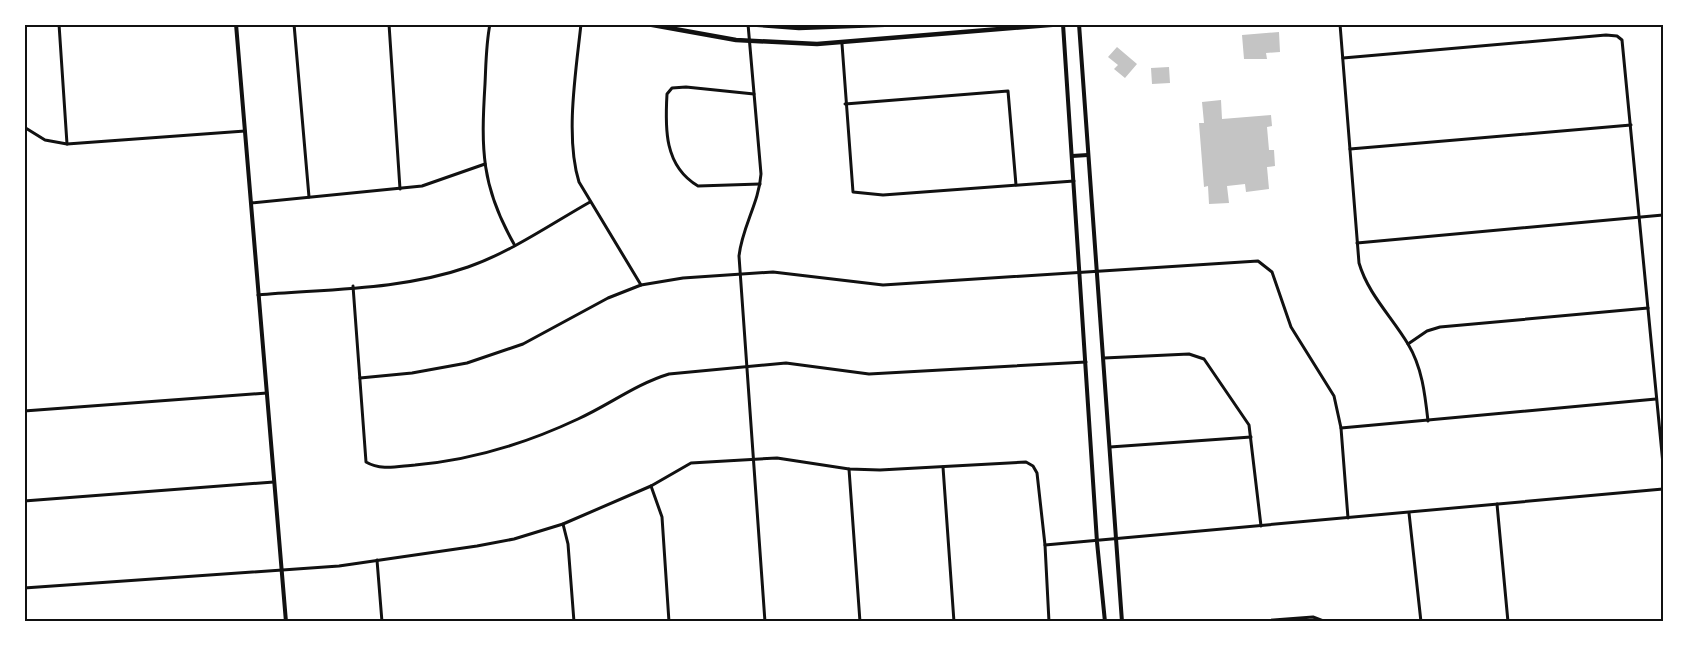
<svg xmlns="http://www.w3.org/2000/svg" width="1687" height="646" viewBox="0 0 1687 646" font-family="Roboto,sans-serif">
<rect width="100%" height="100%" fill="#fff"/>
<!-- building -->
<g fill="#c4c4c4">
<path d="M1279,32L1280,52L1266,53L1267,59H1244L1242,35Z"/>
<path d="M1117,47L1137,64L1125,78L1114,69L1118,65L1108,57Z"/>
<path d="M1169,67L1170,83L1152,84L1151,68Z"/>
<path d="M1221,100L1222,119L1271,115L1272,126L1267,127L1269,150H1274L1275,166L1267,167L1269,189L1246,192L1245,184L1227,186L1229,203L1209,204L1208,186L1204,187L1199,123H1204L1202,102Z"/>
</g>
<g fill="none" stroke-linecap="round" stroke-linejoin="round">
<!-- minor -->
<g stroke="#111" stroke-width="3">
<path d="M59,24L67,144"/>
<path d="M294,24L309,197"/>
<path d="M389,24L400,189"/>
<path d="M490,24C486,44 486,64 485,84C481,149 481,186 514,244"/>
<path d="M581,24C576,71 565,137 579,182L641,285"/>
<path d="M748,24L761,174C759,203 742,227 739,256L765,622"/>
<path d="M1340,24L1359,263C1368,294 1392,317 1408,344C1422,367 1425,394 1428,421"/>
<path d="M842,44L853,192L883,195L1074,181"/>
<path d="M1343,58L1606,35L1617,36L1622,40L1663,464"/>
<path d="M754,94L686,87L672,88L667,94C665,128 664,166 698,186L760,184"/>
<path d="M845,104L1008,91L1016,185"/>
<path d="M24,127L45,140L67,144L245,131"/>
<path d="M1350,149L1631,125"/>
<path d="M251,203L422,186L485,164"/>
<path d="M1357,243L1663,215"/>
<path d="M353,286L366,462C381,471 399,466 415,465C472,460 527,443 578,419C609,405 636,384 669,374L786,363L869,374L1086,362"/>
<path d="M258,295C327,289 402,290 468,267C511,252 551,224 590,202"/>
<path d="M1408,344L1427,331L1440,327L1648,308"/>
<path d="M1104,358L1189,354L1204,359L1249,425L1261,526"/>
<path d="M360,378L412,373L467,363L523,344L608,298L641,285L683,278L773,272L883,285L1258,261L1272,272L1291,327L1334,396L1341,428L1348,518"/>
<path d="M24,411L267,393"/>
<path d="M1341,428L1656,399"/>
<path d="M1110,447L1251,437"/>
<path d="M943,467L954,622"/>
<path d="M849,469L860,622"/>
<path d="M651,486L662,517L669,622"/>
<path d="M24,501L274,482"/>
<path d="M1497,504L1508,622"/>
<path d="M1409,513L1421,622"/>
<path d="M563,524L568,544L574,622"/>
<path d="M1045,545L1663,489"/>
<path d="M377,560L382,622"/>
<path d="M24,588L339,566L477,546L514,539L563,524L651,486L691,463L777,458L849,469L880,470L1026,462L1033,466L1037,473L1045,545L1049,622"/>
<path d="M1248,622L1313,617L1326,622"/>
</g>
<!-- tertiary -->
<g stroke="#111" stroke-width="4">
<path d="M236,24L286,622"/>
<path d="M1063,24L1097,542L1105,622"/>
<path d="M1079,24L1122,622"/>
<path d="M1072,156L1088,155"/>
</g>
<!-- secondary -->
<g stroke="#111" stroke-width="4.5">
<path d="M647,24L736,40L817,44L1062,24"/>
<path d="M746,24L799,28L905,24"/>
</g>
</g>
<!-- border -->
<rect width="1687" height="646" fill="none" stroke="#ffffff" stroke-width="51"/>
<rect x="26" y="26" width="1636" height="594" fill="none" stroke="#111" stroke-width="2"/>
</svg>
